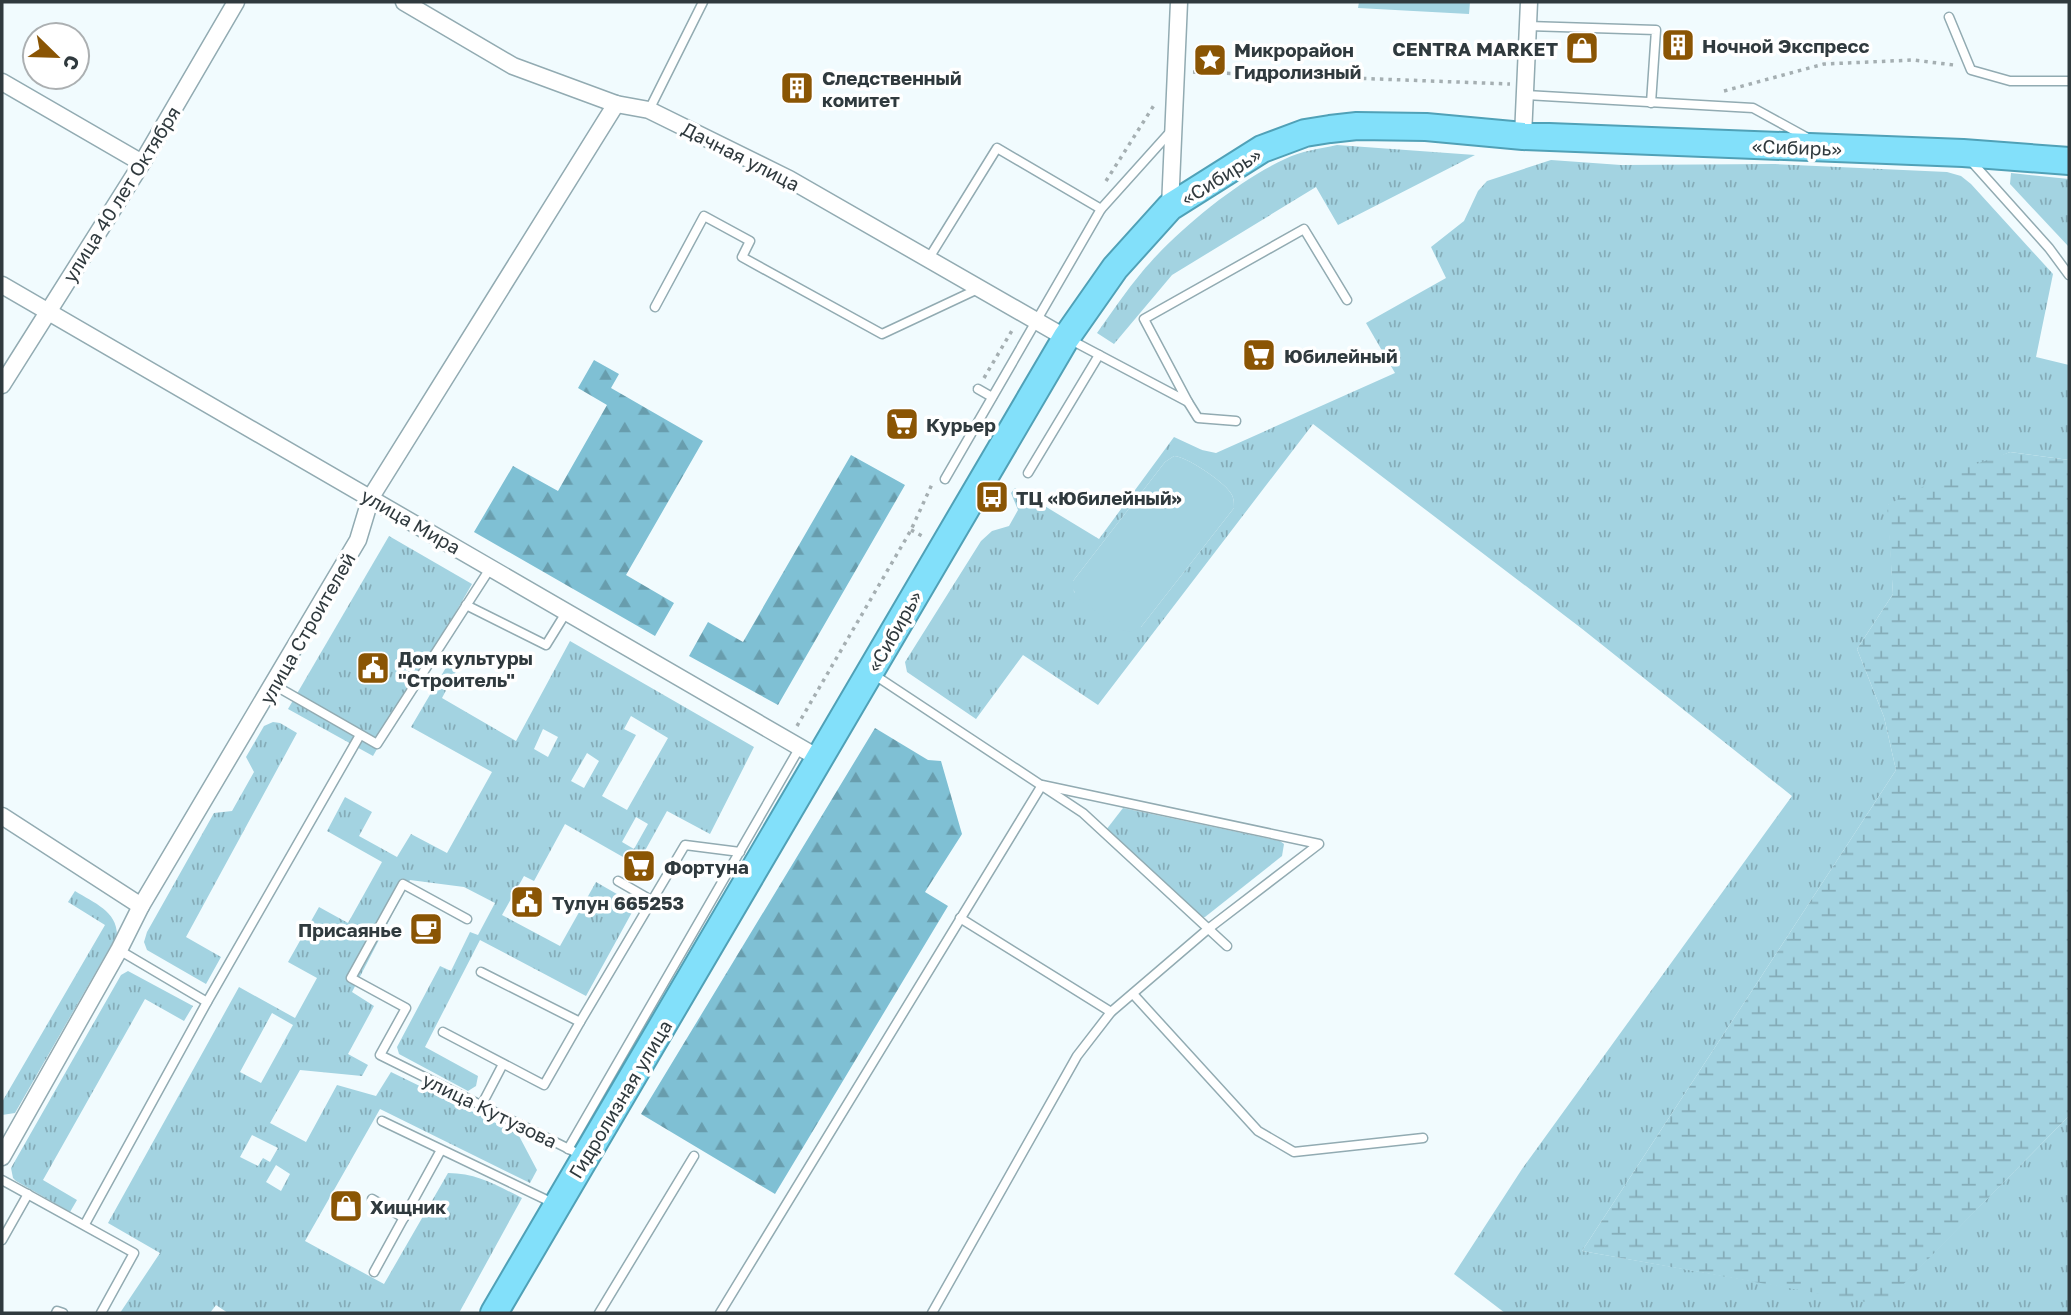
<svg xmlns="http://www.w3.org/2000/svg" width="2071" height="1315" viewBox="0 0 2071 1315" font-family="'Golos Text',sans-serif">
<defs>
<pattern id="grass-tufts" width="24" height="20" patternUnits="userSpaceOnUse" patternTransform="scale(1.75)"><rect width="24" height="20" fill="#a3d3e1"/><path d="M3 7l-1-3M5 7V3M7 7l1-3M15 17l-1-3M17 17v-4M19 17l1-3" fill="none" stroke="#85acb8"/></pattern>
<pattern id="forest-firs" width="22" height="20" patternUnits="userSpaceOnUse" patternTransform="scale(1.75)"><rect width="22" height="20" fill="#7fc0d4"/><path d="M5 1l3.5 6h-7zM16 11l3.5 6h-7z" fill="#689dad"/></pattern>
<pattern id="wetland-marsh" width="20" height="14" patternUnits="userSpaceOnUse" patternTransform="scale(1.75)"><rect width="20" height="14" fill="#a3d3e1"/><path d="M1 5h8M5 5V1M11 12h8M15 12V8" fill="none" stroke="#85acb8"/></pattern>
</defs>
<rect width="100%" height="100%" fill="#f1fbfe"/>
<!-- grass -->
<g fill="url(#grass-tufts)" fill-rule="evenodd">
<path d="M1337,145L1475,155L1338,225L1316,187L1172,275L1114,344L1097,333C1112,312 1126,291 1142,272C1175,232 1237,181 1285,159C1301,151 1319,149 1337,145Z"/>
<path d="M1551,160L1621,165L1775,164L1947,172L1961,176L1971,184L2053,274L2036,357L2069,365V460L2010,452L1888,505L1893,594L1857,649L1884,717L1896,770L1582,1251L1883,1304L2069,1116V1313H1505L1454,1274L1522,1169L1792,796L1581,628L1313,424L1098,705L1023,655L976,719L907,672L905,662L981,541L992,531L1009,526L1018,510L1011,493L1015,488L1099,539L1174,437L1202,450L1216,453L1395,373L1366,323L1446,278L1431,247L1464,221L1478,191L1487,181ZM1174,456C1186,456 1224,482 1230,492C1234,497 1234,502 1234,508L1141,627L1074,592L1073,581L1165,462Z"/>
<path d="M2011,173L2069,179V247L2010,184Z"/>
<path d="M389,536L472,584L373,756L288,709Z"/>
<path d="M570,641L754,747L710,834L667,811L637,865L565,824L534,881L524,876L502,915L560,946L596,882L636,905L586,996L480,940L425,1047L478,1076L476,1086L468,1091L399,1054L397,1047L440,966L451,971L470,932L478,935L495,903L464,887L410,880L352,992L374,1006L348,1054L368,1065L362,1076L300,1070L270,1123L306,1142L337,1085L376,1096L391,1072L518,1134L537,1170L530,1183L380,1109L305,1241L384,1284L448,1173C477,1173 498,1186 522,1198L459,1313H228L216,1305L210,1313H120L160,1253L108,1223L239,987L295,1018L317,978L288,962L319,907L348,923L382,862L327,831L345,797L372,812L359,836L397,857L411,834L447,853L492,772L411,727L451,659L460,664L442,698L516,741ZM631,716L668,738L627,810L602,796L636,735L624,729ZM543,729L558,737L548,757L534,749ZM587,753L599,761L584,788L571,781ZM636,817L648,824L634,849L622,842ZM272,1013L293,1025L261,1083L240,1072ZM252,1135L278,1148L270,1162L263,1158L258,1166L240,1157ZM276,1165L290,1174L281,1191L266,1182Z"/>
<path d="M273,722L280,723L297,733L186,937L221,957L206,984L147,950L144,942L147,932L214,813L232,811L254,772L246,757L264,726Z"/>
<path d="M1123,808L1280,841L1284,844L1282,856L1205,917L1197,918L1106,830Z"/>
<path d="M75,891C94,903 117,911 117,935L15,1113L2,1115V1102L105,925L68,902Z"/>
<path d="M128,971L193,1006L184,1021L145,999L43,1180L77,1200L70,1212L16,1181L13,1178L11,1168L121,975Z"/>
</g>
<!-- forest -->
<g fill="url(#forest-firs)">
<path d="M594,360L619,374L611,388L703,441L626,575L674,603L655,636L474,532L513,466L558,491L607,405L578,388Z"/>
<path d="M851,455L905,485L778,705L689,656L708,622L743,642Z"/>
<path d="M875,728L928,760L941,761L962,834L925,892L948,906L775,1194L641,1114Z"/>
</g>
<!-- wetland -->
<path fill="url(#wetland-marsh)" d="M2010,452L2069,460V1116L1883,1305L1582,1251L1896,770L1884,717L1857,649L1893,594L1887,505L1948,474Z"/>
<!-- garden -->
<g fill="#a3d3e1">
<path d="M1359,2H1470L1469,14L1358,8Z"/>
<path d="M1174,456C1186,456 1224,482 1230,492C1234,497 1234,502 1234,508L1141,627L1131,632L1122,630L1077,597L1072,587L1073,581L1165,462Z"/>
</g>
<g fill="none" stroke-linecap="round" stroke-linejoin="round">
<defs>
<g id="service">
<path d="M1949,17L1971,70L2010,81H2069"/>
<path d="M1528,26L1656,30L1651,103"/>
<path d="M1526,95L1753,108L1806,137"/>
<path d="M649,110L703,2"/>
<path d="M1971,161L2049,248L2069,275"/>
<path d="M929,258L997,148L1101,209L1172,130"/>
<path d="M655,307L704,216L750,241L742,257L882,334L978,289"/>
<path d="M1069,339L1188,402L1144,319L1304,229L1347,300"/>
<path d="M978,389L992,397"/>
<path d="M1188,402L1198,418L1236,421"/>
<path d="M1028,473L1099,355"/>
<path d="M945,479L1101,209"/>
<path d="M466,605L546,645L567,611"/>
<path d="M873,674L1083,813L1227,946"/>
<path d="M274,685L377,744L491,567"/>
<path d="M618,881L651,900"/>
<path d="M960,918L1111,1012"/>
<path d="M467,919L403,884L351,978L406,1008L380,1055L583,1156"/>
<path d="M119,950L207,1002"/>
<path d="M481,972L580,1022L685,845L740,852"/>
<path d="M1133,994L1258,1131L1294,1152L1423,1138"/>
<path d="M443,1032L544,1085L580,1022"/>
<path d="M481,1106L503,1064"/>
<path d="M382,1121L555,1204"/>
<path d="M568,1149L800,747"/>
<path d="M2,1180L134,1253L101,1313"/>
<path d="M372,1199L404,1218"/>
<path d="M85,1224L207,1002L360,735"/>
<path d="M2,1240L28,1194"/>
<path d="M374,1272L441,1150"/>
<path d="M56,1313L57,1311L63,1313"/>
<path d="M599,1313L694,1156"/>
<path d="M720,1313L1042,785L1319,844L1208,929L1111,1012L1077,1056L932,1313"/>
</g>
<g id="minor">
<path d="M404,2L513,66L616,104L649,110L789,179L1066,338"/>
<path d="M2,82L142,163"/>
<path d="M1523,136L1529,2"/>
<path d="M1170,207L1179,2"/>
<path d="M2,285L820,759"/>
<path d="M2,385L142,163L236,2"/>
<path d="M2,816L141,906"/>
<path d="M2,1157L119,950L141,906L358,540L371,497L616,104"/>
</g>
<path id="trunk" d="M494,1313L1066,338L1115,268L1170,207L1262,149L1305,133L1330,129L1357,126L1426,127L1523,136L1963,153L2069,161"/>
</defs>
<!-- service casing -->
<use href="#service" stroke="#92abb2" stroke-width="11"/>
<!-- minor casing -->
<use href="#minor" stroke="#92abb2" stroke-width="19"/>
<!-- trunk casing -->
<use href="#trunk" stroke="#50a1b7" stroke-width="30"/>
<!-- path -->
<g stroke="#a5afb2" stroke-width="3.5" stroke-dasharray="3.5 5" stroke-linecap="butt">
<path d="M1193,72L1510,84"/>
<path d="M1724,91L1824,64L1913,60L1954,65"/>
<path d="M1106,181L1156,102"/>
<path d="M984,378L1014,327"/>
<path d="M911,530L924,537"/>
<path d="M797,726L911,530L933,482"/>
</g>
<!-- service -->
<use href="#service" stroke="#fff" stroke-width="8"/>
<!-- minor -->
<use href="#minor" stroke="#fff" stroke-width="16"/>
<!-- trunk -->
<use href="#trunk" stroke="#82e0fa" stroke-width="26"/>
</g>
<!-- icons -->
<defs>
<symbol id="building-square" viewBox="-11 -11 22 22"><rect x="-9" y="-9" width="18" height="18" rx="4" fill="#8a5504" stroke="#fff"/><path d="M-4-6H4V6H1V3H-1V6H-4ZM-2.5-4.3h1.7v1.8h-1.7ZM.8-4.3h1.7v1.8H.8ZM-2.5-1h1.7V.8h-1.7ZM.8-1h1.7V.8H.8Z" fill="#fff"/></symbol>
<symbol id="shop-square" viewBox="-11 -11 22 22"><rect x="-9" y="-9" width="18" height="18" rx="4" fill="#8a5504" stroke="#fff"/><path d="M-5-2.5h2.3a2.7 3.5 0 0 1 5.4 0H5L5.5 6h-11ZM-1.5-2.5h3a1.5 2.3 0 0 0-3 0Z" fill="#fff"/></symbol>
<symbol id="sight-square" viewBox="-11 -11 22 22"><rect x="-9" y="-9" width="18" height="18" rx="4" fill="#8a5504" stroke="#fff"/><path d="M0-6L1.8-2.2L6-1.7L2.9 1.2L3.7 5.4L0 3.3L-3.7 5.4L-2.9 1.2L-6-1.7L-1.8-2.2Z" fill="#fff"/></symbol>
<symbol id="supermarket-square" viewBox="-11 -11 22 22"><rect x="-9" y="-9" width="18" height="18" rx="4" fill="#8a5504" stroke="#fff"/><path d="M-6-5.5h2.5l.6 2H6L4.5 2H-2.5L-4.4-4H-6ZM-1.5 3.2a1.3 1.3 0 1 0 .1 0ZM3 3.2a1.3 1.3 0 1 0 .1 0Z" fill="#fff"/></symbol>
<symbol id="bus-square" viewBox="-11 -11 22 22"><rect x="-9" y="-9" width="18" height="18" rx="4" fill="#8a5504" stroke="#fff"/><path d="M-5-6H5V4H4V6H2V4H-2V6H-4V4H-5ZM-3.5-4V0h7V-4ZM-3.5 1.2v1.5H-2V1.2ZM2 1.2v1.5H3.5V1.2Z" fill="#fff"/></symbol>
<symbol id="civic-square" viewBox="-11 -11 22 22"><rect x="-9" y="-9" width="18" height="18" rx="4" fill="#8a5504" stroke="#fff"/><path d="M-.6-6.5H3V-4.5H.6V-3L4-1V1h2V6H-6V1h2V-1L-.6-3ZM-1.2 2.5V6h2.4V2.5Z" fill="#fff"/></symbol>
<symbol id="cafe-square" viewBox="-11 -11 22 22"><rect x="-9" y="-9" width="18" height="18" rx="4" fill="#8a5504" stroke="#fff"/><path d="M-5.5-4.5H6V0H3Q3 3.5 0 3.5H-2.5Q-5.5 3.5-5.5 0ZM3-3.2v2h1.7v-2ZM-6 4.5H4V6H-6Z" fill="#fff"/></symbol>
</defs>
<g fill-rule="evenodd">
<use href="#building-square" x="1659" y="26" width="38" height="38"/>
<use href="#shop-square" x="1563" y="29" width="38" height="38"/>
<use href="#sight-square" x="1191" y="41" width="38" height="38"/>
<use href="#building-square" x="778" y="69" width="38" height="38"/>
<use href="#supermarket-square" x="1240" y="336" width="38" height="38"/>
<use href="#supermarket-square" x="883" y="405" width="38" height="38"/>
<use href="#bus-square" x="973" y="478" width="38" height="38"/>
<use href="#civic-square" x="354" y="649" width="38" height="38"/>
<use href="#supermarket-square" x="620" y="847" width="38" height="38"/>
<use href="#civic-square" x="508" y="883" width="38" height="38"/>
<use href="#cafe-square" x="407" y="910" width="38" height="38"/>
<use href="#shop-square" x="327" y="1187" width="38" height="38"/>
</g>
<g text-anchor="middle" dominant-baseline="central" stroke-width="7" stroke-linejoin="round" paint-order="stroke">
<!-- poi labels -->
<g font-size="19" font-weight="bold" fill="#303a3e" stroke="#fff" text-anchor="start">
<text x="1702" y="45">Ночной Экспресс</text>
<text x="1558" y="48" text-anchor="end">CENTRA MARKET</text>
<text x="1234" y="49">Микрорайон<tspan x="1234" dy="22">Гидролизный</tspan></text>
<text x="822" y="77">Следственный<tspan x="822" dy="22">комитет</tspan></text>
<text x="1284" y="355">Юбилейный</text>
<text x="926" y="424">Курьер</text>
<text x="1016" y="497">ТЦ «Юбилейный»</text>
<text x="398" y="657">Дом культуры<tspan x="398" dy="22">"Строитель"</tspan></text>
<text x="664" y="866">Фортуна</text>
<text x="552" y="902">Тулун 665253</text>
<text x="402" y="929" text-anchor="end">Присаянье</text>
<text x="370" y="1206">Хищник</text>
</g>
<!-- street labels -->
<g font-size="19" fill="#303a3e" stroke="#fff">
<text transform="translate(1797 147) rotate(2)">«Сибирь»</text>
<text transform="translate(741 156) rotate(27)">Дачная улица</text>
<text transform="translate(1221 176) rotate(-32)">«Сибирь»</text>
<text transform="translate(121 194) rotate(-58)">улица 40 лет Октября</text>
<text transform="translate(411 521) rotate(30)">улица Мира</text>
<text transform="translate(307 628) rotate(-60)">улица Строителей</text>
<text transform="translate(894 631) rotate(-60)">«Сибирь»</text>
<text transform="translate(620 1099) rotate(-59)">Гидролизная улица</text>
<text transform="translate(490 1110) rotate(26)">улица Кутузова</text>
</g>
</g>
<!-- border -->
<rect width="2071" height="1315" fill="none" stroke="#303a3e" stroke-width="7"/>
<!-- north arrow -->
<g transform="translate(56 56) rotate(113)"><circle r="33" fill="#ffffff" stroke="#acb0b2" stroke-width="2"/>
<path d="M0-5L12 26L0 18L-12 26Z" fill="#8a5504"/>
<text y="-10" font-size="19" font-weight="bold" text-anchor="middle" fill="#303a3e">С</text>
</g>
</svg>
